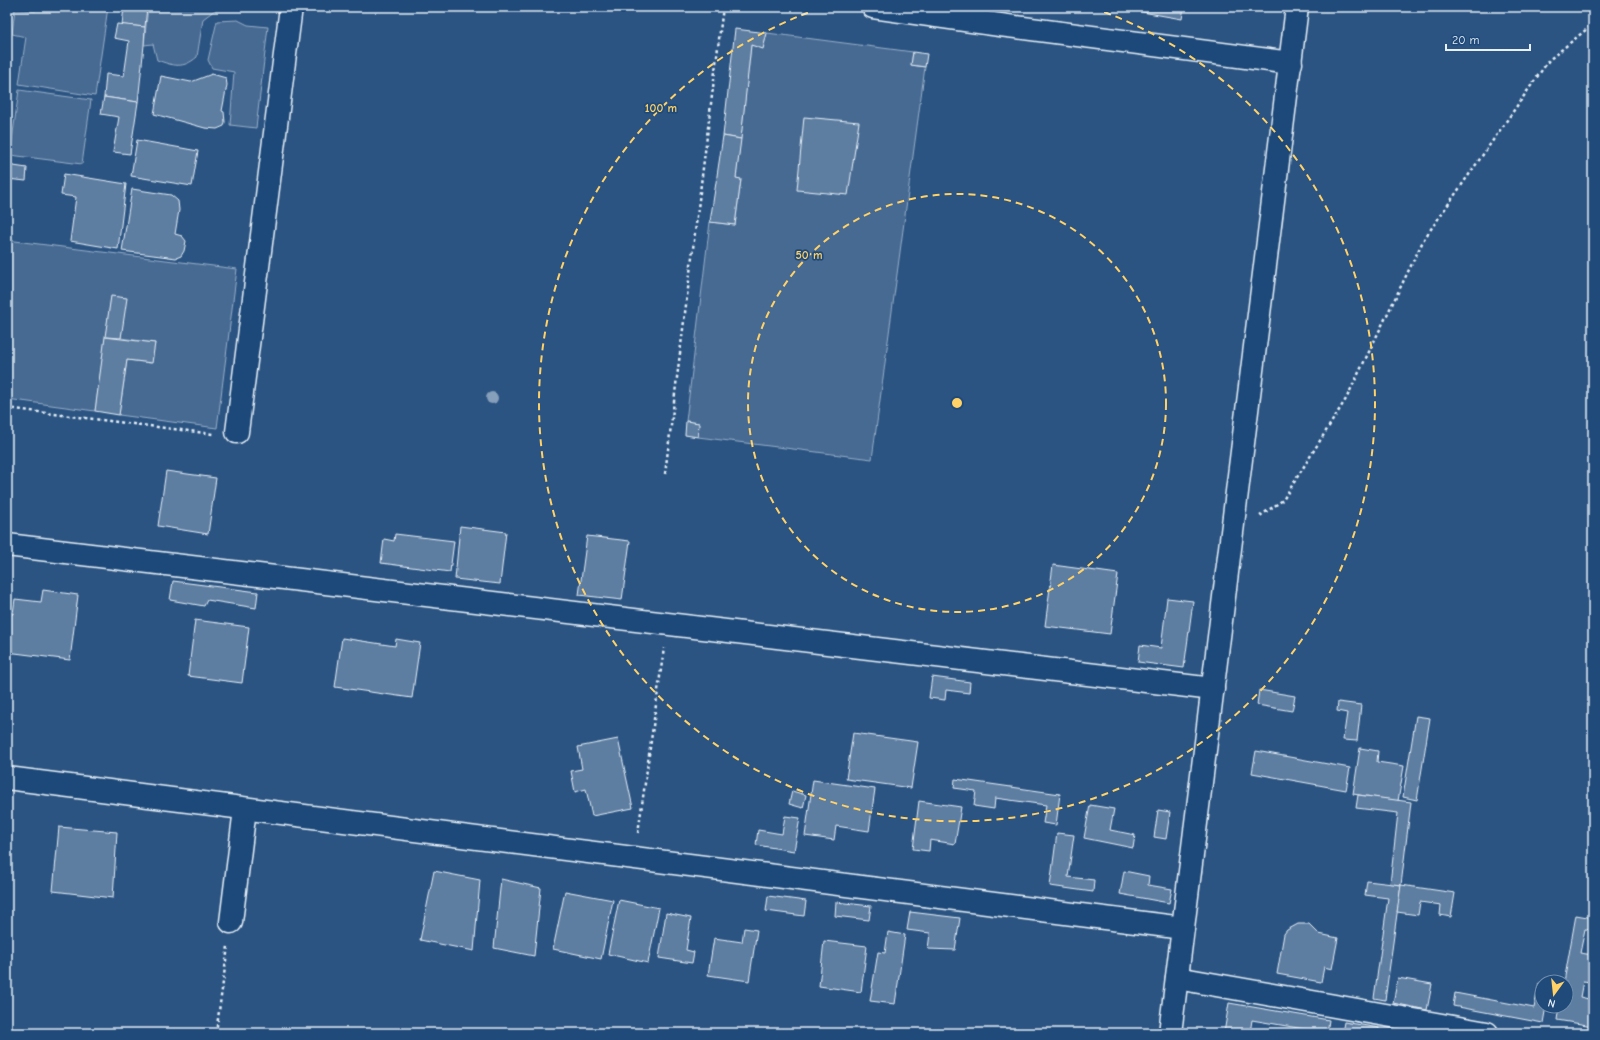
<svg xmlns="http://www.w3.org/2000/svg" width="1600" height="1040" viewBox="0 0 1600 1040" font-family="'Comic Neue',sans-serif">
<rect width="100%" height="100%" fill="#2b5482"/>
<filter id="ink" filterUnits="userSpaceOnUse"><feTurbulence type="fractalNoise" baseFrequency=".025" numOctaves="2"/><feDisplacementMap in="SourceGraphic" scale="8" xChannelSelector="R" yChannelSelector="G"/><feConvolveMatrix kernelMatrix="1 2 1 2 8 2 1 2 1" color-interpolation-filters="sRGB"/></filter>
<g filter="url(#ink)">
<!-- green -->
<g fill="#476b93" stroke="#98aec6">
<path d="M35,7H108L95,96L19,84L26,37L12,34L15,9L35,11Z"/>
<path d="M148,7H219L203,19L197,57C183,69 174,66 157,60L153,44L144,45Z"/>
<path d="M238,20L248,25L268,27L256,128L230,125L234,72L212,68L208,60L217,21Z"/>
<path d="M767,33L913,52L911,65L925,67L872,459L698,437L699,423L686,421L710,222L735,225L741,180L736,178L751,45L763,48Z"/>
<path d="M19,90L91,100L82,164L10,155Z"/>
<path d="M7,240L237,269L217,428L119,415L127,360L151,363L155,343L121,338L126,298L111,297L95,411L7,399Z"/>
</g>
<!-- building -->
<g fill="#5d7da1" stroke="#e8f1f8">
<path d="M124,7H147L145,27L122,25Z"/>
<path d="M1114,7H1184L1182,19Z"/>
<path d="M117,24L145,27L144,45L138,102L104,97L106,74L124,76L129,41L114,38Z"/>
<path d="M735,29L767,33L763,49L751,45L741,139L723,136Z"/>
<path d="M913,52L927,54L925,67L911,65Z"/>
<path d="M212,74L226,78L227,85L222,111L224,112L225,122L224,126L217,129L205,128L154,114L161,76L191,82Z"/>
<path d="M104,97L138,102L130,154L113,152L119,117L101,114Z"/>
<path d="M804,117L859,122L848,195L797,190Z"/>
<path d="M723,136L741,139L736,178L741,179L735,225L710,222Z"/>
<path d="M137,140L198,151L192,186L131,176Z"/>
<path d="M7,165L27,168L26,181L7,179Z"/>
<path d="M64,174L126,184L118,249L70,241L76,197L61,195Z"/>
<path d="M132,189L171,195L178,201L179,210L175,234L182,236L186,241L184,251L181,256L176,258L122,251Z"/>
<path d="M111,296L127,298L121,338L105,337Z"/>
<path d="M105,337L155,343L152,363L127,360L119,415L95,411Z"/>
<path d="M686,421L699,423L698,437L685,435Z"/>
<path d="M166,471L216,478L208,534L158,526Z"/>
<path d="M460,526L506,532L500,584L455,579Z"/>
<path d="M395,534L454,541L450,572L381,563L384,539L394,541Z"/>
<path d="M587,536L630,541L622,600L579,595Z"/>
<path d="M1053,565L1118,574L1110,634L1045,626Z"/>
<path d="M173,581L258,592L256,608L207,600L204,606L170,600Z"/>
<path d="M43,590L78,595L70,660L7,652V614H13L15,599L41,602Z"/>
<path d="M1167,598L1193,601L1184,668L1138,662L1140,645L1161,648Z"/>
<path d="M195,620L249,627L242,683L188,676Z"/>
<path d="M342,638L395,646L396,639L420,643L412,698L335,687Z"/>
<path d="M932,677L970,682L969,693L946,690L945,700L929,698Z"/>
<path d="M1259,690L1295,696L1292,711L1257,705Z"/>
<path d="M1338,702L1361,705L1357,741L1343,740L1347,713L1337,711Z"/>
<path d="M1416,716L1430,718L1417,800L1403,797Z"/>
<path d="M853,733L918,742L911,788L846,779Z"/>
<path d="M618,739L633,808L592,816L586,789L575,792L571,771L582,769L578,747Z"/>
<path d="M1360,748L1378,751L1377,762L1404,766L1398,801L1353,794Z"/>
<path d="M1256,751L1350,768L1346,790L1252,773Z"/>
<path d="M955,779L1060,794L1056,825L1043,823L1046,805L995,798L994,809L974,806L976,791L954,788Z"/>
<path d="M813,780L875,789L869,831L836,826L834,840L805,836Z"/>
<path d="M792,791L806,795L803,808L789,804Z"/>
<path d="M1358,795L1411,802L1401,885L1390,884L1398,813L1356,808Z"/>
<path d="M919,801L961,807L955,844L930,840L929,851L913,849Z"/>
<path d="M1090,805L1114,809L1110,830L1135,835L1133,848L1084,838Z"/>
<path d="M1158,810L1170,812L1166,839L1154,837Z"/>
<path d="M785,816L800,818L794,851L756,845L758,830L782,834Z"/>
<path d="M59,827L117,832L113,898L53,891Z"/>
<path d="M1057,833L1074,835L1068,877L1094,880L1093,892L1050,886Z"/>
<path d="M434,871L480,880L474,951L420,940Z"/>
<path d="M1124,871L1149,876L1148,885L1172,889L1169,903L1120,894Z"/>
<path d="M501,879L541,888L534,956L494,948Z"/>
<path d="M1367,881L1401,885L1385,1000L1374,998L1388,898L1365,895Z"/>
<path d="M1401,885L1455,893L1451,917L1440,915L1441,905L1420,902L1418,915L1397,912Z"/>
<path d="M565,891L613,900L601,959L553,949Z"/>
<path d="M768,896L806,901L804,916L766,911Z"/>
<path d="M619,900L659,908L648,963L608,954Z"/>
<path d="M836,902L871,906L869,920L835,916Z"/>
<path d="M910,912L960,918L955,950L928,949L930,933L907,930Z"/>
<path d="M666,913L691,918L686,950L694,952L692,963L659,958Z"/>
<path d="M1576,915L1593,918V930L1585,929L1580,953L1593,955V972L1591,982L1583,981L1580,997L1593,1000V1026L1557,1020L1559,1006H1566V982H1564Z"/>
<path d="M1298,924H1309L1319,934L1338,938L1332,969L1324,967L1321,982L1277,974L1284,934L1287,930Z"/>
<path d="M744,928L757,930L749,981L708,975L714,938L742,942Z"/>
<path d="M888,932L905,935L895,1004L870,1001L878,952L885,953Z"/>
<path d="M824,941L867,946L861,992L819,986Z"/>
<path d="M1398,978L1432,984L1427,1010L1393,1003Z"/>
<path d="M1539,983H1542V1006H1546L1543,1023L1453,1006L1455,993L1534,1008Z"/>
<path d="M1229,1003L1329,1020L1327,1033L1252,1020L1250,1033H1224Z"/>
<path d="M1344,1022L1379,1028L1378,1033H1342Z"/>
</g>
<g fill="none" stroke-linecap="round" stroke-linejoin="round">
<defs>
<g id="minor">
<path d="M873,7L1000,25L1291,63"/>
<path d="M237,432L291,7"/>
<path d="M7,545L1213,689"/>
<path d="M7,778L1183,928"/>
<path d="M231,922L245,809"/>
<path d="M1177,978L1487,1033"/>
<path d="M1170,1033L1297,7"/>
</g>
</defs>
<!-- minor casing -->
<use href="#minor" stroke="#e8f1f8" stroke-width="25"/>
<!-- path -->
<g stroke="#e8f1f8" stroke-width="2.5" stroke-dasharray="3 3" stroke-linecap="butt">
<path d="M7,408L213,434"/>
<path d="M665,474L723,7"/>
<path d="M1260,516L1283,500L1346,399L1424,239L1549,60L1593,24"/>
<path d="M638,833L664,648"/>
<path d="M216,1033L228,946"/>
</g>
<!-- minor -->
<use href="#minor" stroke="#1f4a7a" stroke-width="22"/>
</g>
<!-- trees -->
<circle fill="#869fbb" cx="492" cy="398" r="6"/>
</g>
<!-- distance rings -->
<g fill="none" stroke="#ffd166" stroke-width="2" stroke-dasharray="7 5">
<circle cx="957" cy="403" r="209"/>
<path d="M1093 8A418 418 0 1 1 821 8"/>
</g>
<circle cx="957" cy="403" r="6" fill="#ffd166" stroke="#1f4a7a" stroke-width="2"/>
<g font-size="12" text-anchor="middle" font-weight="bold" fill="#ffd166" stroke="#1f4a7a" stroke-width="3.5" stroke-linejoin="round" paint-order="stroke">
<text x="661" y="112">100 m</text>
<text x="809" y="259">50 m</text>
</g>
<!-- margin -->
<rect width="1600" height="1040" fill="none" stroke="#1f4a7a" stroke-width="24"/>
<rect x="12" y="12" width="1576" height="1016" fill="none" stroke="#e8f1f8" stroke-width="1.5" filter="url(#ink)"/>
<!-- north arrow -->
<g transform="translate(1554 994) rotate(195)"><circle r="19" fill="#1f4a7a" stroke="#6f8dac"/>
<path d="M0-3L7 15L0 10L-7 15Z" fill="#ffd166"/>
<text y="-6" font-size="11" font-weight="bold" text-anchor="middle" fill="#e8f1f8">N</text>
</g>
<!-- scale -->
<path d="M1446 44v6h84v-6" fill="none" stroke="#e8f1f8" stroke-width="2"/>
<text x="1452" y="44" font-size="12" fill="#e8f1f8" stroke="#1f4a7a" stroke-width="3" paint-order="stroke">20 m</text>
</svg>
